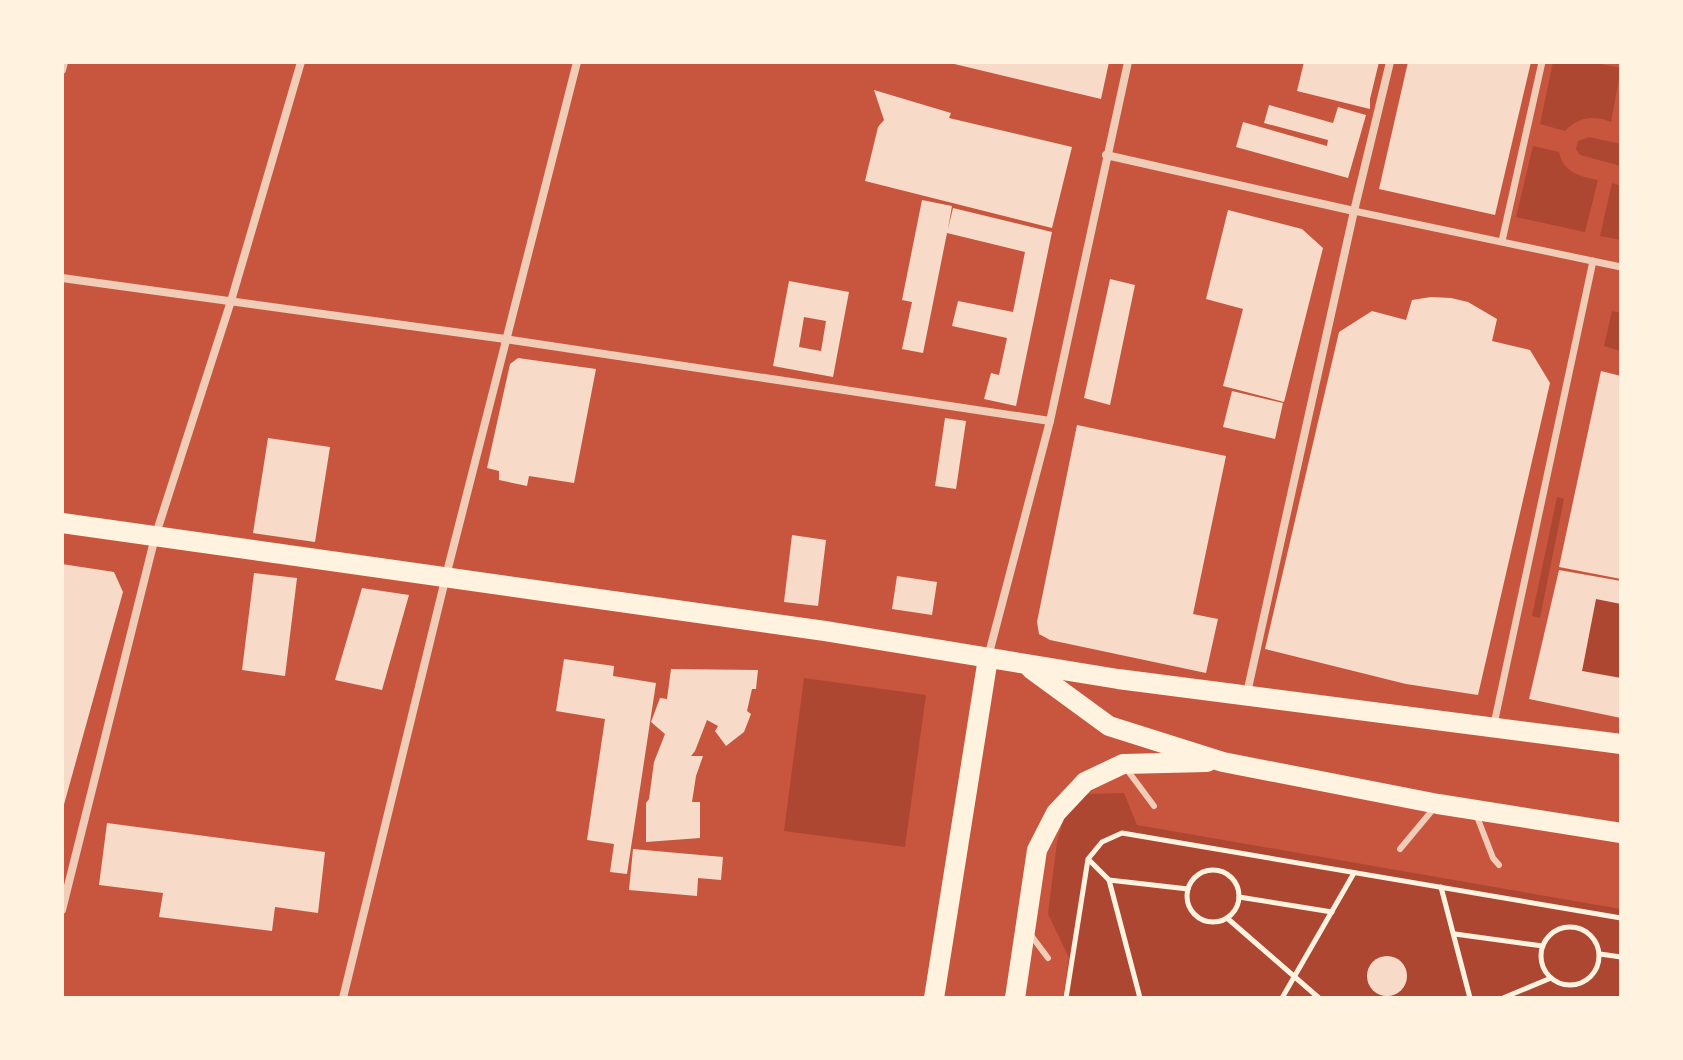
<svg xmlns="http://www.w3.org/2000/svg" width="1683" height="1060" viewBox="0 0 1683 1060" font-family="Arial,sans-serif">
<rect width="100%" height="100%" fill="#c8553d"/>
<!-- green -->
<g fill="#ae4732">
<path d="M1553,62H1591L1621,68L1611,122C1593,115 1578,117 1565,131L1540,124Z"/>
<path d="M1589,137L1621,144V166L1580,155L1576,149L1578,141Z"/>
<path d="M1533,146L1559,152C1564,173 1579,176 1598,180L1585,232L1516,217Z"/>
<path d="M1612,183L1621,186V240L1600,236Z"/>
<path d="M1612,311L1621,313V351L1604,346Z"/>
<path d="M1557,497L1564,499L1540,618L1532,616Z"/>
<path d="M1596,599L1621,604V678L1582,671Z"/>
<path d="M804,678L926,695L905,847L784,831Z"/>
<path d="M1124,793L1137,825L1621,909V998H1063L1069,958L1048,914L1057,842L1066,811L1088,794Z"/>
</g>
<!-- building -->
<g fill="#f7dbc8" fill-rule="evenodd">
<path d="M946,62H1109L1101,99Z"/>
<path d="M1304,62H1379L1370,99V109L1297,91Z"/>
<path d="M1408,62H1531L1495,215L1379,189Z"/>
<path d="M874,90L951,113L949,118L1072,147L1052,228L865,181L878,127L884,120Z"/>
<path d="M1269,105L1333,123L1338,107L1366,115L1348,178L1236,147L1243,122L1327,146L1328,140L1264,123Z"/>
<path d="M922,200L952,206L948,229L953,208L1052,232L1016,406L984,399L991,373L999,375L1007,338L952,326L958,301L1013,312L1025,252L947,233L923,353L902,349L912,302L902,300Z"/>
<path d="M1228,210L1302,229L1323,248L1284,402L1223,386L1243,309L1206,299Z"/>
<path d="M1110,279L1135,285L1110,405L1084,398Z"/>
<path d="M789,281L849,292L833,377L773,366ZM804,317L826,321L821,351L799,347Z"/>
<path d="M1431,297L1451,298L1468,302L1497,319L1492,341L1530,350L1550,383L1478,695L1406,684L1265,649L1339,332L1372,311L1406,320L1412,300Z"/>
<path d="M518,358L596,369L574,483L529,476L527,486L499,480V471L487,468L510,364Z"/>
<path d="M1601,371L1621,376V579L1559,567Z"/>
<path d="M1232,391L1283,403L1275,439L1223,427Z"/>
<path d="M945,418L966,421L956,489L935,486Z"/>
<path d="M1077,425L1226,456L1193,614L1218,619L1206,673L1050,640L1039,634L1037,622Z"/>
<path d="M268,438L330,447L315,542L253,533Z"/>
<path d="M792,535L826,540L818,606L784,602Z"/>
<path d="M62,564L114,572L123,592L63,808Z"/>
<path d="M1559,570L1621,581V604L1596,599L1582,671L1621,678V718L1529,699Z"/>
<path d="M254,573L297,578L285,676L242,670Z"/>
<path d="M897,576L937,582L932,615L892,609Z"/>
<path d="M362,588L409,595L382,690L335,680Z"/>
<path d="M564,659L614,666L613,676L656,683L627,874L610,872L614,844L587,840L605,719L556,711Z"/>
<path d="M671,669L758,670L756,689H752L747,711L751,714L744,732L726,746L715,731L718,726L707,720L695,751L691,756H703L696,776L692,802H700V838L646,842V803L649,799L654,762L665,734L651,722L660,698L667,699Z"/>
<path d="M107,823L325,852L318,913L275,907L272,931L159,917L163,893L99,885Z"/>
<path d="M633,849L723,857L721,880L698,878L697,896L629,890Z"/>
<circle cx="1387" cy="976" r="20"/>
</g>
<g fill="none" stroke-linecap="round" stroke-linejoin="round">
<!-- path -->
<g stroke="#fff3e0" stroke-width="5">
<path d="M1089,860L1109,880L1140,998"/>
<circle cx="1213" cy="896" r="26"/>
<path d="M1109,880L1188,889"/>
<path d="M1441,887L1470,998"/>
<path d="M1239,897L1332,912"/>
<path d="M1227,918L1319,998"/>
<circle cx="1570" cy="956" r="29"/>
<path d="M1455,934L1543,946"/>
<path d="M1600,954L1621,957"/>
<path d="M1066,998L1088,859L1102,842L1122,833L1621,918"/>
<path d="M1282,998L1354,873"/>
<path d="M1503,998L1551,978"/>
</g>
<!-- service -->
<g stroke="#f1ccb7" stroke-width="6">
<path d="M1125,767L1154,806"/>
<path d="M1476,814L1493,858L1499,865"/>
<path d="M1400,849L1435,807"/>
<path d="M1030,934L1048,958"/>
</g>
<!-- pedestrian -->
<g stroke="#f1ccb7" stroke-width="7">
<path d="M1354,211L1621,267"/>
<path d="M1502,241L1542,62"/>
<path d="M1494,724L1593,261"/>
</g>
<!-- minor -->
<g stroke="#f1ccb7" stroke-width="8">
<path d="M62,70L64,62"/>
<path d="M1106,155L1354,211"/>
<path d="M62,278L505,339L1050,421"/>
<path d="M988,657L1050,421L1128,62"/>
<path d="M1247,693L1354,211L1390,62"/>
<path d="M62,910L155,537L231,301L301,62"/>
<path d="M343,998L446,576L577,62"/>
</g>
<!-- primary -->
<g stroke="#fff3e0" stroke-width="20">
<path d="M62,523L825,631L1118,679L1621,744"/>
<path d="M1031,669L1109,726L1223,762L1438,804L1621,833"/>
<path d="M934,998L988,658"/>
<path d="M1015,998L1037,850L1056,813L1085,782L1123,764L1207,762"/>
</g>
</g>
<!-- border -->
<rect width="1683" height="1060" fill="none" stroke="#fff3e0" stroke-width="128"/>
</svg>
